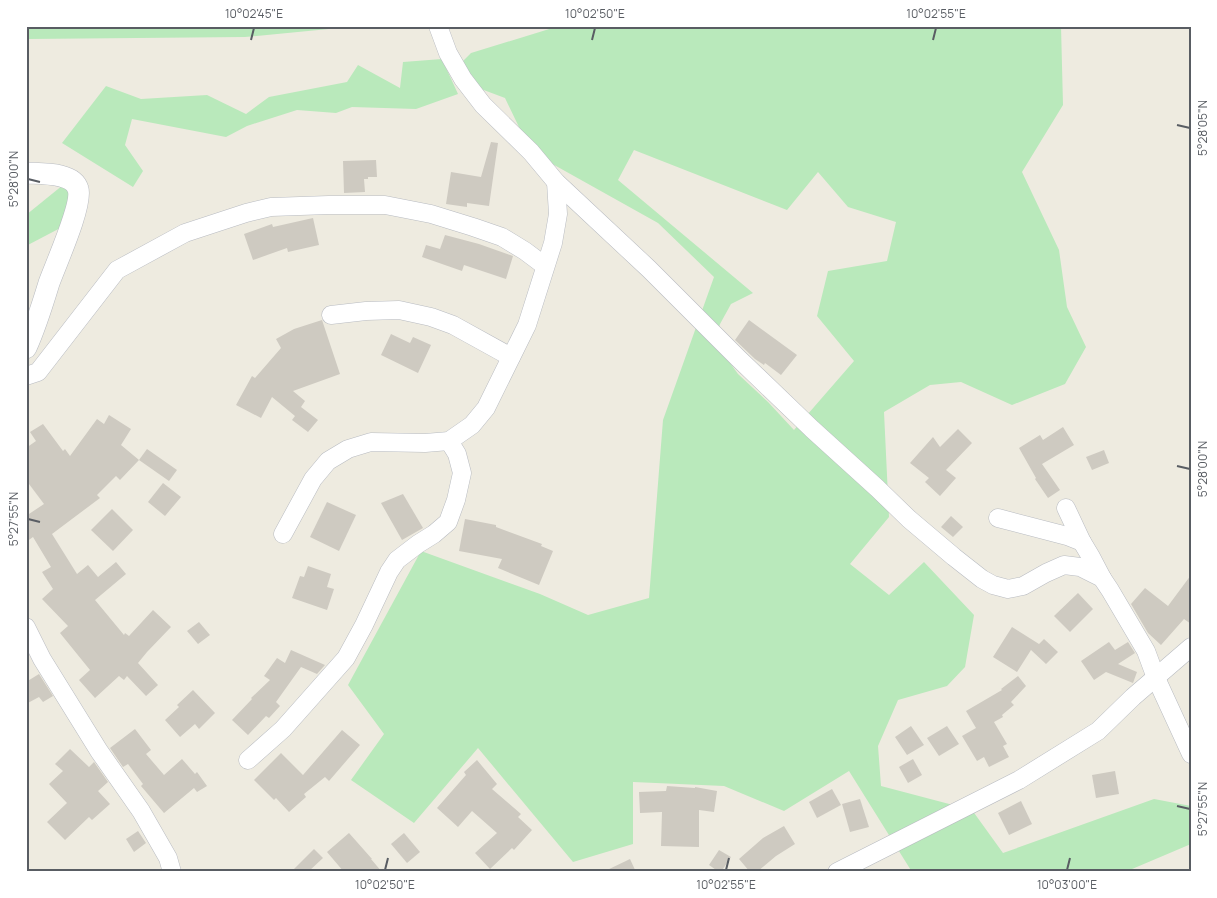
<svg xmlns="http://www.w3.org/2000/svg" width="1217" height="898" viewBox="0 0 1217 898" font-family="Manrope,sans-serif">
<rect width="100%" height="100%" fill="#eeebe0"/>
<!-- green -->
<g fill="#b9e9bb" fill-rule="evenodd">
<path d="M26,26H341L339,28L245,37L28,39L26,40Z"/>
<path d="M559,26H1061L1063,105L1022,172L1059,250L1067,307L1086,347L1065,384L1012,405L961,382L930,385L884,412L889,517L850,564L889,595L924,562L974,615L965,667L947,686L898,700L878,746L881,786L972,810L1003,853L1154,799L1191,806V844L1125,872H912L849,771L784,811L724,786L633,782V844L573,862L478,748L414,823L351,780L384,734L348,685L421,551L540,594L588,615L649,598L663,420L714,277L658,223L531,152L505,98L481,89L460,64L471,53ZM634,150L787,210L818,172L848,207L896,222L887,261L828,271L817,316L854,361L794,430L768,402L738,374L715,342L720,324L731,304L753,293L618,180Z"/>
<path d="M442,59L458,94L416,109L352,107L336,113L297,110L247,126L226,137L132,119L125,145L143,171L133,187L62,143L106,86L141,99L207,95L246,114L269,97L347,82L358,65L400,88L403,62Z"/>
<path d="M63,185L76,194L66,225L26,246V215Z"/>
</g>
<!-- building -->
<g fill="#cecac1">
<path d="M491,142L498,143L489,206L467,203V207L446,204L451,172L481,177Z"/>
<path d="M376,160L377,177H368V179H364L365,192L344,193L343,161Z"/>
<path d="M313,218L319,245L288,252L287,248L253,260L244,234L272,224L273,227Z"/>
<path d="M445,235L479,244L513,256L506,279L464,265L462,271L422,257L426,245L440,249Z"/>
<path d="M322,320L340,374L293,391L305,401L301,407L318,420L308,432L292,420L295,416L272,397L261,418L236,405L252,376L255,378L281,348L276,339L294,329Z"/>
<path d="M749,320L797,355L781,375L765,363L764,365L755,359L735,340Z"/>
<path d="M391,334L410,343L413,337L431,345L418,373L381,355Z"/>
<path d="M109,415L131,429L121,445L139,460L120,480L116,476L97,495L100,498L52,534L77,574L88,565L98,577L116,562L126,574L95,600L124,635L125,633L129,636L153,610L171,627L147,652L138,663L158,685L146,696L127,676L124,680L119,676L95,698L79,680L90,670L60,633L68,626L42,599L53,589L42,572L51,567L33,537L26,542V516L44,504L26,480V448L36,441L30,432L43,424L63,451L65,449L70,456L97,419L104,424Z"/>
<path d="M1063,427L1074,445L1042,464L1060,490L1048,498L1035,479L1036,478L1019,448L1040,435L1043,440Z"/>
<path d="M958,429L972,443L946,470L956,478L940,496L925,482L929,478L910,463L933,437L940,447Z"/>
<path d="M147,449L177,470L169,481L139,460Z"/>
<path d="M1104,450L1109,463L1092,470L1086,457Z"/>
<path d="M163,483L181,497L165,516L148,502Z"/>
<path d="M403,494L423,528L402,540L381,503Z"/>
<path d="M327,502L356,515L339,551L310,537Z"/>
<path d="M112,509L133,530L113,551L91,530Z"/>
<path d="M951,516L963,527L953,537L941,527Z"/>
<path d="M465,519L496,525V527L542,544L541,546L553,551L539,585L498,568L502,559L459,551Z"/>
<path d="M308,566L331,574L327,587L334,589L327,610L292,598L300,576L304,577Z"/>
<path d="M1191,575V624L1184,619L1161,645L1148,633L1131,604L1145,588L1168,606Z"/>
<path d="M1078,593L1093,609L1070,632L1054,616Z"/>
<path d="M199,622L210,635L198,644L187,631Z"/>
<path d="M1012,627L1039,644L1044,639L1058,652L1046,664L1031,650L1017,672L993,657Z"/>
<path d="M1109,642L1115,650L1128,642L1135,653L1118,664L1137,672L1133,683L1106,672L1094,680L1081,661Z"/>
<path d="M291,650L325,665L317,674L301,667L276,702L280,706L269,718L266,716L248,735L232,720L252,699L251,698L270,680L264,676L277,658L285,663Z"/>
<path d="M39,674L53,696L43,702L39,697L26,704V682Z"/>
<path d="M1018,676L1026,686L1011,702L1014,705L1002,715L1003,717L994,722L1007,744L1003,746L1009,757L989,767L984,757L977,761L962,736L976,728L966,711L1002,690L1001,689Z"/>
<path d="M193,690L215,713L199,729L195,724L180,737L165,720L179,707L177,705Z"/>
<path d="M911,726L924,745L907,755L895,737Z"/>
<path d="M947,726L959,744L939,756L927,738Z"/>
<path d="M135,729L151,750L146,754L164,775L182,759L195,774L197,772L207,786L197,792L194,788L164,813L141,786L143,784L128,764L123,767L110,748Z"/>
<path d="M342,730L360,745L329,781L325,777L304,794L306,797L289,812L276,798L274,800L254,780L281,753L303,775Z"/>
<path d="M70,749L89,767L94,762L108,782L98,791L110,804L92,820L89,817L65,840L47,822L67,803L49,784L63,771L55,764Z"/>
<path d="M913,759L922,775L908,783L899,767Z"/>
<path d="M477,760L497,784L492,789L521,814L518,817L532,830L514,850L512,848L490,869L475,853L497,833L472,811L458,827L437,808L466,775L464,772Z"/>
<path d="M1115,771L1119,794L1096,798L1092,775Z"/>
<path d="M667,786L695,788V787L717,791L714,812L699,810V847L661,846L662,812L640,813L639,792L666,791Z"/>
<path d="M832,789L841,805L817,818L809,802Z"/>
<path d="M860,799L869,827L850,832L842,804Z"/>
<path d="M1021,801L1032,824L1009,835L998,813Z"/>
<path d="M784,826L795,844L776,856L757,872H750L739,859L763,838Z"/>
<path d="M138,831L146,843L134,852L126,839Z"/>
<path d="M349,833L372,859H371L382,872H344L327,852Z"/>
<path d="M404,833L420,852L407,863L391,844Z"/>
<path d="M314,849L323,858L308,872H291Z"/>
<path d="M719,850L731,857L721,872H719L709,865Z"/>
<path d="M630,859L636,872H603Z"/>
</g>
<g fill="none" stroke-linecap="round" stroke-linejoin="round">
<defs>
<g id="minor">
<path d="M438,26L448,53L463,79L483,105L531,152L556,182L649,269L738,358L812,429L877,488L909,519L954,557L982,579L993,585L1008,589L1023,586L1046,573L1064,565L1080,567L1102,578L1110,590L1146,651L1156,678L1191,754"/>
<path d="M331,315L366,311L399,310L431,317L453,325L511,357"/>
<path d="M26,376L38,372L117,270L185,233L246,213L271,207L329,205H385L431,214L473,227L502,237L525,251L545,266"/>
<path d="M1066,508L1082,542"/>
<path d="M998,518L1067,536L1082,542L1091,557L1102,578"/>
<path d="M283,534L313,479L328,461L348,449L371,442L425,443L449,441L472,425L486,408L527,325L553,243L558,214L556,182"/>
<path d="M26,627L42,659L99,751L141,811L168,858L172,872"/>
<path d="M248,760L283,729L346,658L364,625L389,572L397,560L418,544L434,534L448,522L456,500L462,473L457,454L449,441"/>
<path d="M837,872L1019,780L1098,731L1133,697L1191,647"/>
</g>
<path id="tertiary" d="M26,173C41,174 73,172 78,189C83,204 55,266 49,283C42,306 36,326 26,348"/>
</defs>
<!-- minor casing -->
<use href="#minor" stroke="#b8bbc1" stroke-width="19"/>
<!-- tertiary casing -->
<use href="#tertiary" stroke="#b8bbc1" stroke-width="22"/>
<!-- minor -->
<use href="#minor" stroke="#fff" stroke-width="18"/>
<!-- tertiary -->
<use href="#tertiary" stroke="#fff" stroke-width="21"/>
</g>
<!-- ticks -->
<path fill="none" stroke="#595d63" stroke-width="2" d="M251,40L254,28M592,40L595,28M933,40L936,28M1177,125L1190,128M28,179L40,182M1177,466L1190,469M28,519L40,522M1177,806L1190,809M385,870L388,858M726,870L729,858M1067,870L1070,858"/>
<!-- border -->
<rect width="1217" height="898" fill="none" stroke="#ffffff" stroke-width="55"/>
<rect x="28" y="28" width="1162" height="842" fill="none" stroke="#595d63" stroke-width="2"/>
<g font-size="12" text-anchor="middle" fill="#595d63">
<text x="254" y="18">10°02'45"E</text>
<text x="595" y="18">10°02'50"E</text>
<text x="936" y="18">10°02'55"E</text>
<text transform="translate(1203 128) rotate(-90)" y="4">5°28'05"N</text>
<text transform="translate(14 179) rotate(-90)" y="4">5°28'00"N</text>
<text transform="translate(1203 469) rotate(-90)" y="4">5°28'00"N</text>
<text transform="translate(14 519) rotate(-90)" y="4">5°27'55"N</text>
<text transform="translate(1203 809) rotate(-90)" y="4">5°27'55"N</text>
<text x="385" y="889">10°02'50"E</text>
<text x="726" y="889">10°02'55"E</text>
<text x="1067" y="889">10°03'00"E</text>
</g>
</svg>
